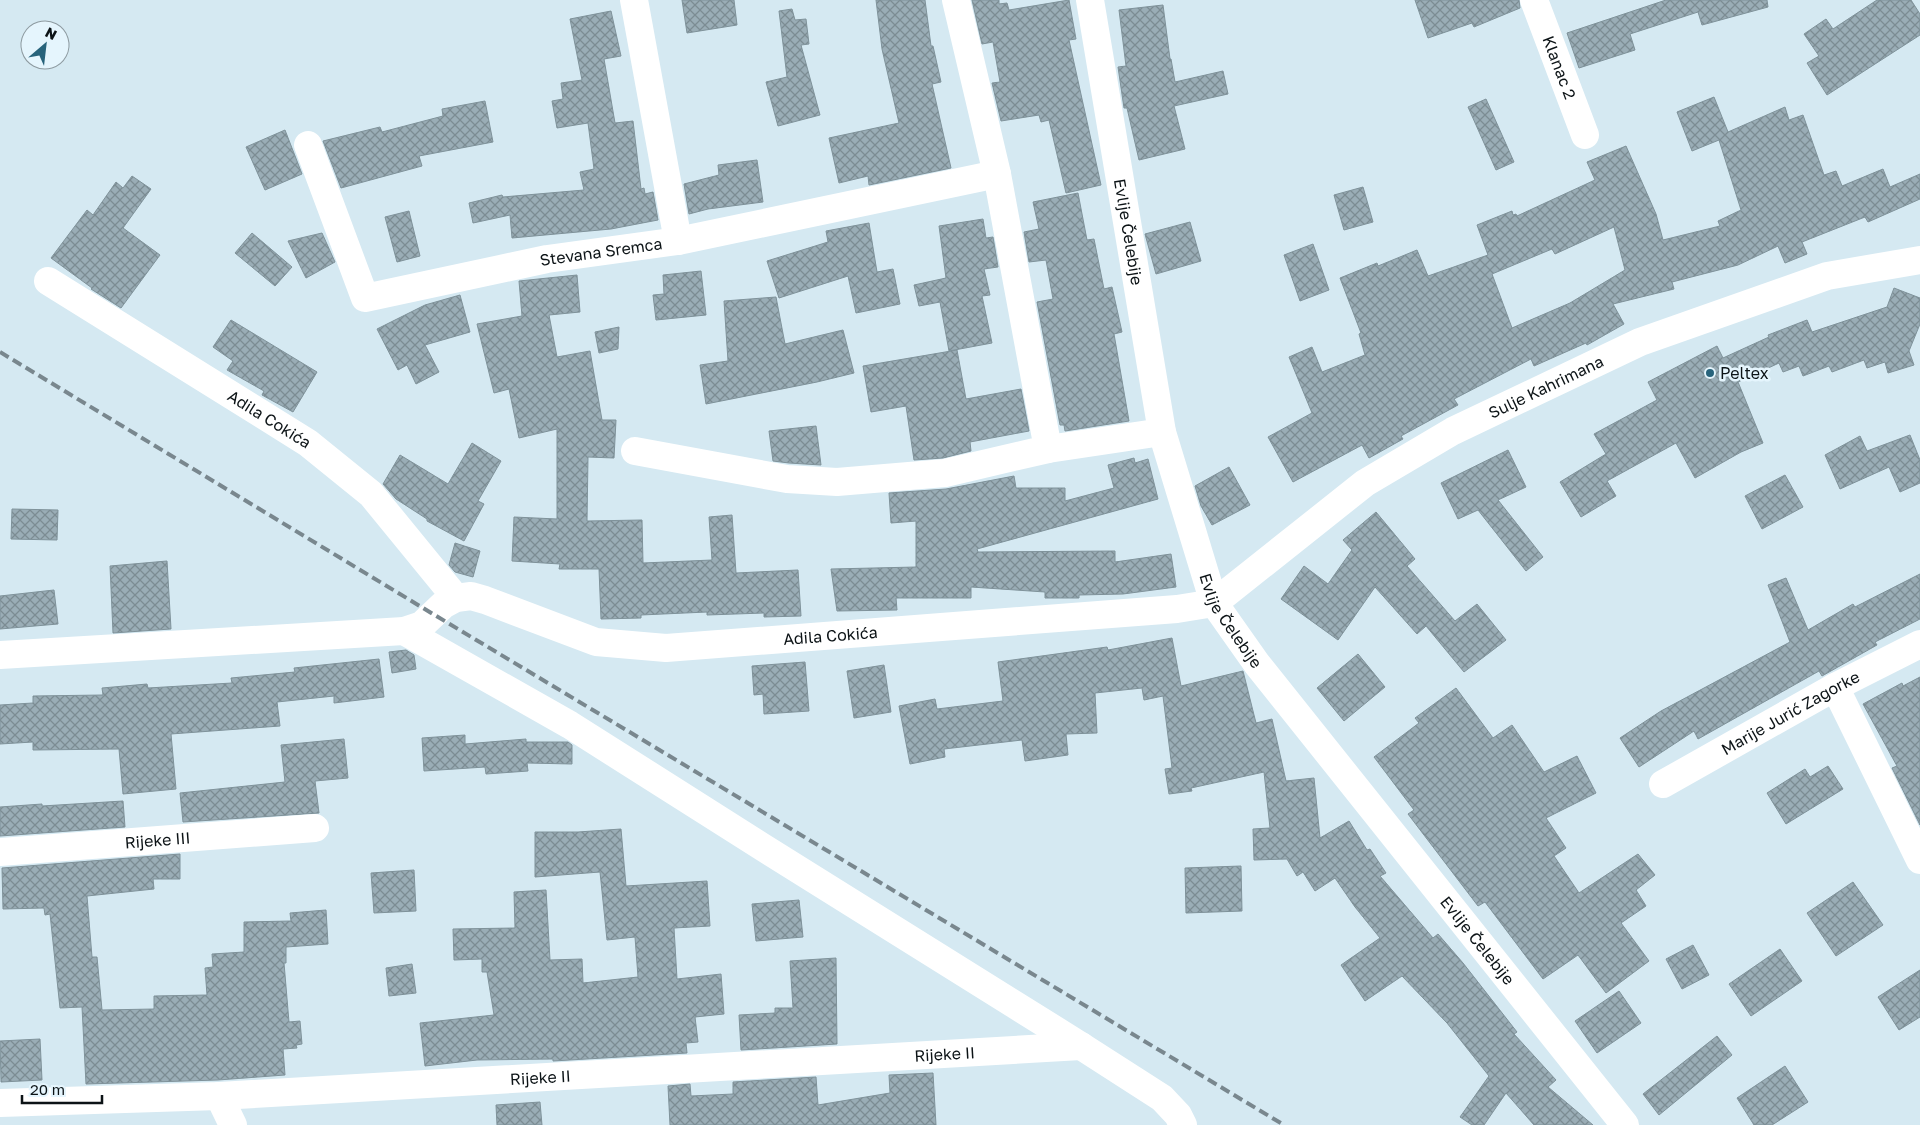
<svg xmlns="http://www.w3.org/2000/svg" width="1920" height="1125" viewBox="0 0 1920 1125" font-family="'Golos Text',sans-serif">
<defs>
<pattern id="building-cross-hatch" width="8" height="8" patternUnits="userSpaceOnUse" patternTransform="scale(1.25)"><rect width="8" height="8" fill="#9aadb6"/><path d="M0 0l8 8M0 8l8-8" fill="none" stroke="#7c8c93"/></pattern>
</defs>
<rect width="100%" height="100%" fill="#d5e9f2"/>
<!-- building -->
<g fill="url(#building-cross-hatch)" stroke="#7f929a" fill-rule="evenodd">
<path d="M682,0H734L737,25L687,33Z"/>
<path d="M876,0H925L931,46H933L941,82L932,84L951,168L869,185L868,176L839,183L829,138L899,123L882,49Z"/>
<path d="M972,0H999V4L1007,3L1009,10L1069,0L1076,39L1069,40L1101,185L1066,193L1049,120L1041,122L1039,115L1001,121L992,83L1000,82L993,42L982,44Z"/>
<path d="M1415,0H1519L1520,8L1474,27L1472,23L1428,38Z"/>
<path d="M1666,0H1767L1768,7L1702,25L1698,12L1630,34L1635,50L1579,68L1567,33Z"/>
<path d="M1877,0H1911L1920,14V35L1827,95L1807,63L1819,56L1804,34L1826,19L1833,29Z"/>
<path d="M1163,5L1170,59H1171L1175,82L1223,71L1228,94L1174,106L1185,149L1139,160L1127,108H1124L1118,67L1126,66L1119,10Z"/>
<path d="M792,9L795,20L806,19L809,44L801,45L820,115L778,126L766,82L787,77L779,11Z"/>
<path d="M611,11L621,56L604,59L615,123L633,121L641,189L644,188L645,194L653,192L658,220L611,229L512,238L510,215L473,223L469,203L502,195L503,197L584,190L580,172L594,169L588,123L557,128L552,101L563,99L561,83L582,80L570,19Z"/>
<path d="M1714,97L1728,132L1785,107L1789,120L1803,115L1824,175L1836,171L1842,186L1883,169L1890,187L1920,174V199L1868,222L1865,217L1802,242L1807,254L1785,263L1778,246L1738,265L1672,282L1674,289L1613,304L1624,324L1587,345L1586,343L1534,366L1531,359L1454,399L1458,405L1401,436L1403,439L1369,458L1362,445L1293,482L1268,437L1312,413L1289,357L1312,347L1322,372L1365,355L1359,334L1361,333L1340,278L1377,263L1378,266L1417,250L1428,276L1488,255L1477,225L1512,211L1513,215L1516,214L1517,216L1595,180L1587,162L1626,146L1656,214L1663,240L1720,226L1718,221L1741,210L1719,140L1692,151L1677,112ZM1614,227L1625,270L1570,303L1512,328L1492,274L1552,249L1555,254Z"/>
<path d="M1486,99L1514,162L1496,170L1468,107Z"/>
<path d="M485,101L493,142L419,156L422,166L341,188L323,141L380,127L382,132L443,116L442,109Z"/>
<path d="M285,130L302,174L265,190L246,147Z"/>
<path d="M757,160L763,202L708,209L689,214L684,184L719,175L718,165Z"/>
<path d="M132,176L151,189L123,228L160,255L121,308L91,289L92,288L51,258L87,210L93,215L116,182L123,188Z"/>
<path d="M1363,187L1373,222L1344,230L1334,195Z"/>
<path d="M1078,193L1087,240L1094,239L1104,289L1112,287L1122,332L1114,334L1129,421L1065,431L1064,425H1060L1037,302L1053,299L1046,260L1029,262L1024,232L1039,229L1033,202Z"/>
<path d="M409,211L420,256L397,262L385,217Z"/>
<path d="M983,219L986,238L993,237L998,267L984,269L990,295L982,296L992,343L949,351L940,302L919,306L914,285L946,278L939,226Z"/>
<path d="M1190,222L1201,261L1156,274L1145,234Z"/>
<path d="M869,223L877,272L893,269L900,304L856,313L848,276L779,298L767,261L828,242L826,231Z"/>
<path d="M252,233L292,267L275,286L235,253Z"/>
<path d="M322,233L335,262L306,278L288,241Z"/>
<path d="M1313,244L1329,290L1300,301L1284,255Z"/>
<path d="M701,271L706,315L656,320L653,295L664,294L663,275Z"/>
<path d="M577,275L580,312L549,315L557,357L590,351L602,420H616L614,458L588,457L587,521L642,520L643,563L712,560L709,517L732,515L736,573L798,570L801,616L764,617V613L707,615V612L641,615V618L601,619L599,569H559L560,564L512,561L514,517L557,519V429L519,438L509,389L494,393L477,324L522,316L519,281Z"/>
<path d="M1894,288L1920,298V324L1909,351L1914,365L1888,373L1885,362L1867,368L1864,360L1832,372L1829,366L1803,376L1799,366L1783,372L1779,363L1738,382L1763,443L1741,452L1695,478L1676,443L1607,481L1616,496L1581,517L1560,482L1606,454L1594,434L1657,400L1648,382L1717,346L1723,358L1769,337L1768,335L1807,320L1812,332L1887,307Z"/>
<path d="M460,295L470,332L425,345L439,372L416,384L407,365L398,370L377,329L425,305Z"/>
<path d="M776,297L785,344L843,330L854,373L817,382L706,404L700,365L728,361L724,301Z"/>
<path d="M231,320L317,372L293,412L262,395L264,391L227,370L233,361L213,347Z"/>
<path d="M619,327L618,349L599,353L595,332Z"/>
<path d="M957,350L966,399L1021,389L1029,431L970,442L971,451L943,458L914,460L906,406L871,412L863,366Z"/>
<path d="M816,426L821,465L789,463L773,461L769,431Z"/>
<path d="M1910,435L1920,460V483L1900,492L1889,467L1840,489L1825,455L1860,436L1867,451Z"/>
<path d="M472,443L501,461L478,501L484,504L464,541L427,521V519L396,499L383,484L400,455L448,484Z"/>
<path d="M1508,450L1526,487L1498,500L1543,557L1526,571L1478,510L1458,519L1441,483Z"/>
<path d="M1134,458L1135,463L1148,459L1158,499L977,549L978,552L1115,551V562L1171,554L1176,587L1123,594L1079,595V598H1045V592L971,587V598H896L897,610L837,611L831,569L916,567V521L891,523L889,493L946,489L1014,476L1016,488H1065V501L1114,488L1108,465Z"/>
<path d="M1229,467L1250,505L1212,525L1201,506L1195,486Z"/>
<path d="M1785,475L1803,507L1762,529L1745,496Z"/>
<path d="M12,509L58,510L57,540L11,539Z"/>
<path d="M1376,512L1415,559L1407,566L1455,621L1477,604L1506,640L1464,672L1426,626L1417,634L1375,587L1338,640L1281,599L1304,566L1328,584L1352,550L1343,540Z"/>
<path d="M455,543L480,551L473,577L455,572L449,565Z"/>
<path d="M167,561L171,629L113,633L110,566Z"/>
<path d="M1920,574V619L1875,642L1877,645L1822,676L1819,671L1698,739L1694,731L1639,767L1620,738L1661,711L1790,642L1768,585L1786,578L1808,630L1853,604L1855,607Z"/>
<path d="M54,590L58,624L0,629V596Z"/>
<path d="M1172,638L1181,686L1243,671L1256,723L1272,719L1286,781L1314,778L1320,838L1349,821L1367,850L1370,849L1386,873L1380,876L1433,938L1438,934L1463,963L1517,1032L1514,1034L1556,1080L1548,1087L1593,1125H1534L1506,1093L1484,1125H1472L1460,1117L1489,1076L1447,1023L1402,976L1365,1001L1341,965L1380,938L1355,907L1335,878L1315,891L1303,872L1297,876L1287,859L1254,860L1253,829L1270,828L1264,772L1191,788L1192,791L1169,794L1165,769L1172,768L1163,696L1144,700L1142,688L1095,693L1097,733L1066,734L1068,755L1025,761L1022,740L944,749L945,757L910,764L899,706L935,699L937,709L1003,701L998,662L1107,647L1108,650Z"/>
<path d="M406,650L414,655L416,669L392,673L389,652Z"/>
<path d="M1358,654L1385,687L1344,721L1317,688Z"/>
<path d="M379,659L384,697L334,703V696L277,702L280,726L171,734L176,789L123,794L119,749L33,750V742L0,744V705L33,703V696L103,695L102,688L147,684L148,688L232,683L231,678L295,672L294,668Z"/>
<path d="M805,662L809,711L764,714L763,694L754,695L752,666Z"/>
<path d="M884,665L891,712L854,718L847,671Z"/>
<path d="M1920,677V825L1892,768L1897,766L1863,704L1902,683L1903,686Z"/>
<path d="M1456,688L1493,738L1512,725L1544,772L1577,756L1596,793L1546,818L1566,848L1554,856L1579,893L1638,854L1655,875L1636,890L1646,906L1621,923L1649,961L1606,993L1578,955L1543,979L1485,902L1478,906L1408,814L1414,810L1374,757L1419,723L1415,718Z"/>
<path d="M465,735V744L526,739V742H568L572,745V764L527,763L528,771L486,774L485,767L424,771L422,738Z"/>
<path d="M344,739L348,778L315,781L319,813L183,822L180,793L285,782L281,745Z"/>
<path d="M1828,766L1843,789L1786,824L1767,793L1805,769L1810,777Z"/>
<path d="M123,801L125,827L0,836V807L42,804V806Z"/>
<path d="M621,829L626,886L707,881L710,926L674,928L677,979L721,974L724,1014L695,1017L698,1042L686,1043L687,1053L553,1061V1059L477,1060L425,1066L420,1023L494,1015L487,972H482V959L454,960L453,929L515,928L514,892L546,890L550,960L582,959L583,983L638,977L635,937L607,940L600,872L535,877V832H578Z"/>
<path d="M180,854V879H153L154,889L87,896L92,957H97L102,1010L154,1009V996L207,995L205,968L213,967L212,954L244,952V922L291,921L290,913L326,910L328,944L286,947V963H284L289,1022L300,1021L302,1044L296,1045L297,1048L283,1049L285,1075L218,1080L86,1084L82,1007L60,1008L50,914L45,915L44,908L3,909L2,868Z"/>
<path d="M1241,866L1242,911L1186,913L1185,868Z"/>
<path d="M414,870L416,911L374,913L371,873Z"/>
<path d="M1853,882L1883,925L1836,956L1807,913Z"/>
<path d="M799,900L803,937L756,941L752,904Z"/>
<path d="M1693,945L1709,975L1682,989L1666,959Z"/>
<path d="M1780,949L1802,981L1751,1016L1729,984Z"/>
<path d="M836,958L837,1044L741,1050L739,1015L775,1013V1008H793L790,961Z"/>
<path d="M412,964L416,993L389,996L386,968Z"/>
<path d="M1920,970V1017L1899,1030L1878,997Z"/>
<path d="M1619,991L1641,1023L1597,1053L1575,1021Z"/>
<path d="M1717,1036L1732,1055L1659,1115L1643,1094Z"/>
<path d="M40,1039L42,1080L1,1082L0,1041Z"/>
<path d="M1785,1066L1808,1102L1772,1125H1754L1737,1098Z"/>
<path d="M933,1073L936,1125H670L668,1086L690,1084L691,1096L733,1094V1082L816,1077L818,1105L890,1093L889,1075Z"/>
<path d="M540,1102L542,1125H497L496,1105Z"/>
</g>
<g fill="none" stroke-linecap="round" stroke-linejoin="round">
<!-- minor -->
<g stroke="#fff" stroke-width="28">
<path d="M634,0L678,241"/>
<path id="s1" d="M1090,0L1162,432L1214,603L1257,664L1625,1125"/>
<path id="s2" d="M1534,0L1585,135"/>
<path id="s3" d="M308,145L365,298L547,259L678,241L997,174"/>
<path id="s4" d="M48,281L308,443L371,494L456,598"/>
<path d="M1048,449L1162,432"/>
<path d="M635,451L787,479L837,482L945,473L1048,449L997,174L956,0"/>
<path d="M404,631L570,725L764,848L1081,1046L1162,1098L1178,1115L1183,1125"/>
<path id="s5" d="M0,655L404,631L422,625L443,605L456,598L471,596L485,600L596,642L666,648L1177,609L1214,603L1365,483L1453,431L1640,342L1827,276L1920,260"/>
<path d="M1835,687L1920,860"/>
<path id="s6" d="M1663,784L1835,687L1920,644"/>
<path id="s7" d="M0,852L315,828"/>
<path d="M219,1096L233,1125"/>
<path id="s8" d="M0,1103L219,1096L1081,1046"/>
</g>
<!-- rail -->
<path stroke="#79878e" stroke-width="4" stroke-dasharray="10 5" stroke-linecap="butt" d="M0,352L433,614L1284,1125"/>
</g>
<!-- markers -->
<circle fill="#27637b" stroke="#e5f5fd" stroke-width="2" cx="1710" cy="373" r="5"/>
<g text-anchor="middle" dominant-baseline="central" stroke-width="5" stroke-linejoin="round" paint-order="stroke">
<!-- street labels -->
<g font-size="16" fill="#0c1316" stroke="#e5f5fd">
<text stroke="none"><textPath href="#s2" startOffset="72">Klanac 2</textPath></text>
<text stroke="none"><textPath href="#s1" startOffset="235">Evlije Čelebije</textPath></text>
<text stroke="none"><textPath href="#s3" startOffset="404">Stevana Sremca</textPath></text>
<text stroke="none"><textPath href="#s5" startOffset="1634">Sulje Kahrimana</textPath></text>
<text stroke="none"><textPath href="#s4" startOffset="261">Adila Cokića</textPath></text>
<text stroke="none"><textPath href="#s1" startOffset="640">Evlije Čelebije</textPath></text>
<text stroke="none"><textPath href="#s5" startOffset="851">Adila Cokića</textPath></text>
<text stroke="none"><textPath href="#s6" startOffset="146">Marije Jurić Zagorke</textPath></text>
<text stroke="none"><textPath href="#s7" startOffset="158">Rijeke III</textPath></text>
<text stroke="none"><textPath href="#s1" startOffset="1045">Evlije Čelebije</textPath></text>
<text stroke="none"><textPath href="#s8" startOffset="946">Rijeke II</textPath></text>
<text stroke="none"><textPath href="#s8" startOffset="541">Rijeke II</textPath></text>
</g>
<!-- poi labels -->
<g font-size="16" fill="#0c1316" stroke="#e5f5fd" text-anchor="start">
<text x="1720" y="373">Peltex</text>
</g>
</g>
<!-- north arrow -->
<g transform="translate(45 45) rotate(28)"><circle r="24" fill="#e5f5fd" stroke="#8e9ba1"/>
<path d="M0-4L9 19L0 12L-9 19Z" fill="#27637b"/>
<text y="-8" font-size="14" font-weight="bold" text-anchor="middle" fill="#0c1316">N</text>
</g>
<!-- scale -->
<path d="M22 1095v8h80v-8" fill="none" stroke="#0c1316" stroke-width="2.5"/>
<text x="30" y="1095" font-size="15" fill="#0c1316" stroke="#e5f5fd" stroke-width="4" paint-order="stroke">20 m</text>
</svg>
